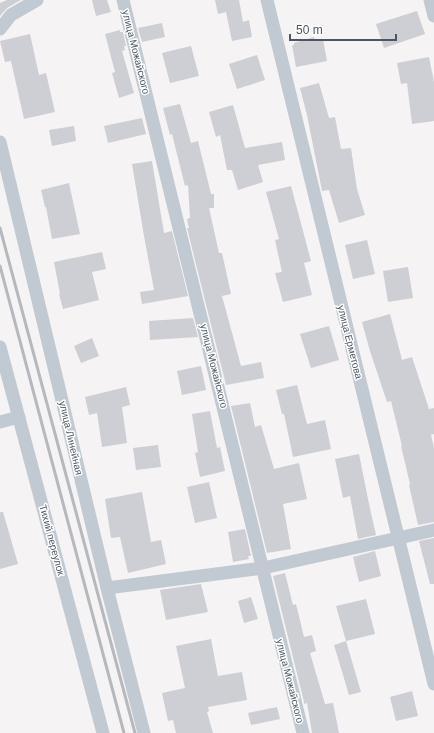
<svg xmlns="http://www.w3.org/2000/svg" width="434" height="733" viewBox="0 0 434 733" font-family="Arial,sans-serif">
<rect width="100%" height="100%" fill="#f5f3f3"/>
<!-- building -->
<g fill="#cdcfd5">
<path d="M7,0H21L7,8L0,16V3Z"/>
<path d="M92,0H107L111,12L96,16Z"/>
<path d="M215,0H239L243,22L249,20L252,37L232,41L226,12L218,14Z"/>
<path d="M417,11L425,34L384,48L376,24Z"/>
<path d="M162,23L165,37L142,42L138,28Z"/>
<path d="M120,30V32H123L126,46H124L125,50L122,51L134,93L119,98L112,73L115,72L105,34Z"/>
<path d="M30,34L39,75L46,73L55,112L24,119L11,61L5,62L0,41Z"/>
<path d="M314,37L315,41L323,39L327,61L296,67L292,45H294V43Z"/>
<path d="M191,46L199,76L170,83L162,53Z"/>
<path d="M257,55L265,80L237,89L229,64Z"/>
<path d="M429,57L434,82V121L412,124L407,83L401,84L397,63Z"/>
<path d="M319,83L329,118L335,117L341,149L351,148L357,189L365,215L339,223L329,190L322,191L307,115L300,88Z"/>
<path d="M180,104L191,143L198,141L211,194H214V208H209L219,253H222L231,294L222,296L241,366L261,362L264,378L226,385L187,228H189L187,219L190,218L188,185L185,186L172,134L170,135L163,108Z"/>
<path d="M233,105L245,148L282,142L285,160L258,165L263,182L238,190L232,170H227L220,135L216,137L209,112Z"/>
<path d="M142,118L146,134L108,143L104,126Z"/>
<path d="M74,126L76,141L52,146L49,130Z"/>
<path d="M152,161L164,233L172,231L188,296L142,304L140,292L154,290L144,236L132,164Z"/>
<path d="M69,183L80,234L52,239L46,207H45L41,190Z"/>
<path d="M291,186L311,261L304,263L312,295L283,302L275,273L282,272L275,240L279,239L266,192Z"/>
<path d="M367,240L375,274L353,279L345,245Z"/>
<path d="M102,252L106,269L92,272L99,300L63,309L59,294H60L54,262Z"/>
<path d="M408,267L413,298L388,302L383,271Z"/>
<path d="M390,314L402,360L412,357L429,409L434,408V434L431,435L434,448V522L418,525L409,485L410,484L401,446H402L391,401L387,402L370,351L362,322Z"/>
<path d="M193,318L198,337L150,340L149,321Z"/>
<path d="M329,326L339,360L311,368L300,334Z"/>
<path d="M92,338L99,356L81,363L74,346Z"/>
<path d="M201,366L206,390L182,395L177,371Z"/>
<path d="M297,385L307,424L325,420L331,449L293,457L284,414H282L276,390Z"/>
<path d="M126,387L130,405L122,407L127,443L102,447L97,413L89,415L85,397Z"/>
<path d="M250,403L255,427L261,425L274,469L299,463L307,499L283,504L291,549L267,553L231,406Z"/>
<path d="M210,411L217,448L220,447L225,471L200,477L195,453L198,452L192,414Z"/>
<path d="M158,445L161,467L136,470L133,448Z"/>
<path d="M359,454L369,504L376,535L358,539L350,496L343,498L335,459Z"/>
<path d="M209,482L217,518L195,523L187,487Z"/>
<path d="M142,492L151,542L161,540L166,564L128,573L120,537L111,538L105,499Z"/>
<path d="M0,512H3L18,564L0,569Z"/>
<path d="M245,529L251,556H248L249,559L233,562L228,532Z"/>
<path d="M434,538V584H430L419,541Z"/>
<path d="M375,551L381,576L359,582L353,557Z"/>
<path d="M285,573L293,605L296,604L304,637L312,635L316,651L310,653L325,704L333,703L339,733H312L307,703L304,704V702L273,576Z"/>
<path d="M201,584L208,612L166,620L160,590Z"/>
<path d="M251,597L258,619L244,623L238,601Z"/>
<path d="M366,599L375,634L346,641L336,606Z"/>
<path d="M211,639L218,676L242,672L247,700L208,707L209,711L207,712L213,733H176L173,720L168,721L162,693L185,688L176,646Z"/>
<path d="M346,641L361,692L349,695L334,645Z"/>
<path d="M412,691L418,716L396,721L390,697Z"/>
<path d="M277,707L280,719L251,725L248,713Z"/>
</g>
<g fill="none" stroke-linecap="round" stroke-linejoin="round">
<!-- street -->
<g stroke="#c1cad2" stroke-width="13">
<path d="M123,0L303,733"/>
<path d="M267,0L434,684"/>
<path d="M430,0L434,16"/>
<path d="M0,29L11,15L37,0"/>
<path d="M0,142L107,588L144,733"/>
<path d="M0,347L103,733"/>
<path d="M0,422L19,417"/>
<path d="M107,588L263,568L434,530"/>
</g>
<!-- rail -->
<g stroke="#b5b8bd" stroke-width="3">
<path d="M0,228L135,733"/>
<path d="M0,266L124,733"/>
</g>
</g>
<g text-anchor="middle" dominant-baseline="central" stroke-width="3" stroke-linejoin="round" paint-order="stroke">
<!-- street labels -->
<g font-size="10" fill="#4a5661" stroke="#fff">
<text transform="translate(136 52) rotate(76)">улица Можайского</text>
<text transform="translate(350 342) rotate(76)">улица Ерметова</text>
<text transform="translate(214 366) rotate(76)">улица Можайского</text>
<text transform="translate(71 438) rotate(77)">улица Линейная</text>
<text transform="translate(52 540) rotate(75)">Тихий переулок</text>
<text transform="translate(290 681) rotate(76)">улица Можайского</text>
</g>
</g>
<!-- scale -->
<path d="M290 34v6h106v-6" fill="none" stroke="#4a5661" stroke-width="2"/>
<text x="296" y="34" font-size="12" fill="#4a5661" stroke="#ffffff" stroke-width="3" paint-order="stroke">50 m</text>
</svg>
